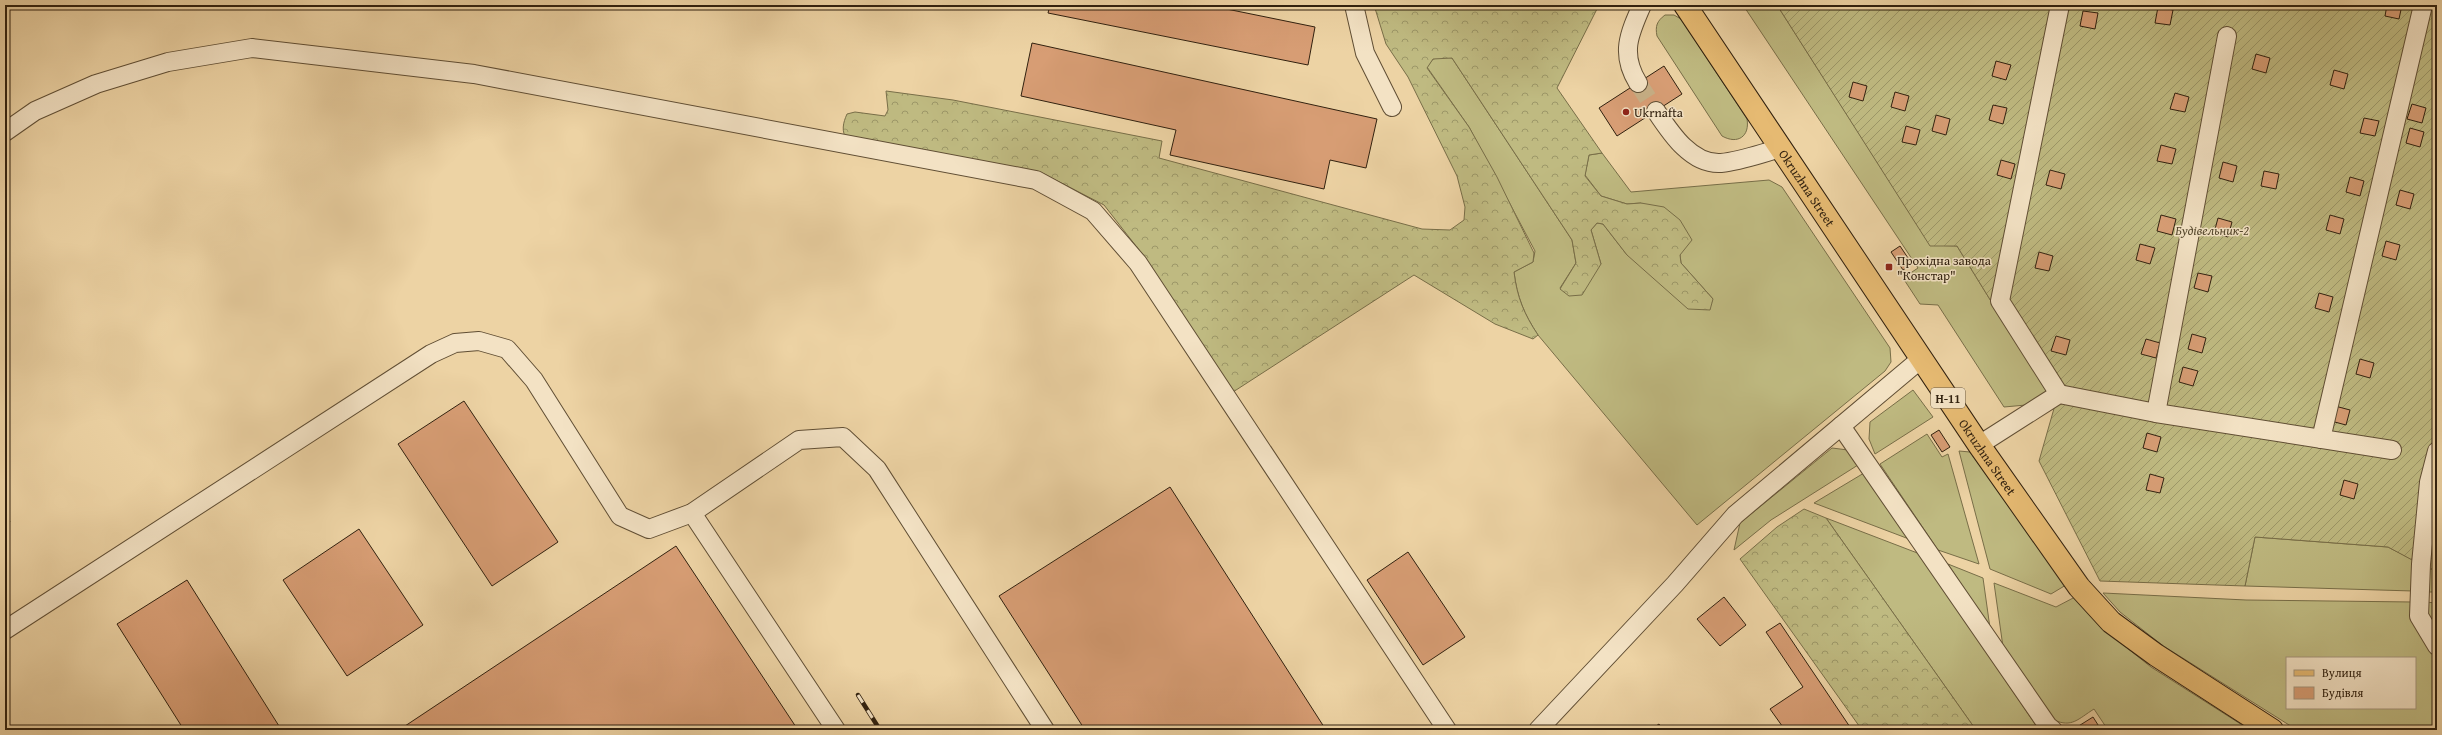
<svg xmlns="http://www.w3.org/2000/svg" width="2442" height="735" viewBox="0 0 2442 735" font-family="'Gentium Book Plus',serif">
<defs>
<pattern id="forest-crowns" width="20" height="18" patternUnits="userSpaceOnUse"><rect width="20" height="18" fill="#bfba81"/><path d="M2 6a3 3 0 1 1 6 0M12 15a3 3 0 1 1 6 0" fill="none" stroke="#9c9768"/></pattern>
<pattern id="garden-furrows" width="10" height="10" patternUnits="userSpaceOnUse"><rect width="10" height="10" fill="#bfba81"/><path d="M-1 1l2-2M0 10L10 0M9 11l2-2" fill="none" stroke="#9c9768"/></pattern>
</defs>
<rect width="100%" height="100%" fill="#edd3a4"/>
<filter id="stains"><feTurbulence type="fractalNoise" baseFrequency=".005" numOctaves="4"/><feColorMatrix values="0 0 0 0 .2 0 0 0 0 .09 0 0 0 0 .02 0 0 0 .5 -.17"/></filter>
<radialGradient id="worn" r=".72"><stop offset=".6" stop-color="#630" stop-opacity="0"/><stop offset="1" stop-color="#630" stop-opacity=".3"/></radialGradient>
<!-- grass -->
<g fill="#bfba81" stroke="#786e48" fill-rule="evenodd">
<path d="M1743,5H1777L1930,245L1957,246L2047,392L2026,405L2004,407L1938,305L1920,304L1903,278L1918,268Z"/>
<path d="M1665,15H1674L1681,19L1747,119C1750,136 1738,145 1722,136L1657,36C1655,26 1657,21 1665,15Z"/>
<path d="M1442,57L1452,58L1572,240L1576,263L1560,288L1601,264L1591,230L1597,223L1603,224L1627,255L1713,299L1681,263L1680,255L1641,203L1627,204L1601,196L1585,175L1589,155L1602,153L1631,192L1769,180L1782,187L1890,348L1891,362L1885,371L1697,525L1538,335C1524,314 1517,297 1514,272L1533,262L1535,251L1469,127L1427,67L1433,59Z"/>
<path d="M1913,390L1933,417L1875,454L1869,439L1870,422Z"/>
<path d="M1927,434L1942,457L1948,454L1979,564L1938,550L1880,464Z"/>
<path d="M1832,448L1848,450L1858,465L1771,520L1734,550L1740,523Z"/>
<path d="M1959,451L1970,452L2066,585L2051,594L1990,569Z"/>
<path d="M1864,473L1909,539L1814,503Z"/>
<path d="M1826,518L1920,554L2039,730H1976Z"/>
<path d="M2255,537L2388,547L2415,561L2413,591L2245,586Z"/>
<path d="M1948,564L1983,578L1990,628Z"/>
<path d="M2429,569H2437V592H2428Z"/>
<path d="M1994,583L2056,607L2075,597L2102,628L2151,667L2250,730H2146L2106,727L2094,709C2078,719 2072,728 2054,720L2003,647Z"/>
<path d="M2103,593L2246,600L2413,602L2437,653V730H2297L2162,645L2120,612ZM2287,658H2415V708H2287Z"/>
<path d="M2424,602L2437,603V635L2424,614Z"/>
</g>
<!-- forest -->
<g fill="url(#forest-crowns)" stroke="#786e48">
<path d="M1374,5H1599L1557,88L1602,153L1589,155L1585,176L1601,196L1627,204L1641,203L1664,207L1680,220L1692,240L1680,255L1681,263L1713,299L1710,310L1688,309L1627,255L1603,224L1597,223L1591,230L1601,264L1582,295L1569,296L1560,289L1576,263L1572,240L1452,58L1433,59L1427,68L1469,127L1497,177L1534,253L1533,262L1514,272C1517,297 1524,314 1538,335L1533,339L1495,324L1414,275L1233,392L1143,255L1104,205L1044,174L847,140C841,131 843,123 847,114L855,112L885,116L888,110L886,91L953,100L1162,141L1159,158L1422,229L1450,230L1464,220L1465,207L1457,176L1408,77L1386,44Z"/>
<path d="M1804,509L1826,518L1976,730H1862L1740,559L1777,527Z"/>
</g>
<!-- garden -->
<path fill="url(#garden-furrows)" stroke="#786e48" d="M1777,5H2437V569H2429L2388,547L2255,537L2245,586L2100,581L2039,461L2055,405L1957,246H1930Z"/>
<!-- building -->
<g fill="#d79d74" stroke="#31210f">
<path d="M1050,5H1207L1315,27L1308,65L1048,13Z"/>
<path d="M2387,5H2402L2399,19L2385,16Z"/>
<path d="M2158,7L2173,10L2170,25L2155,23Z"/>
<path d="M2083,11L2098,13L2095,29L2080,26Z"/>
<path d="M1032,43L1377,119L1366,168L1330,160L1324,189L1170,155L1176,130L1021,96Z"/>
<path d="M2256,54L2270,58L2266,73L2252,69Z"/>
<path d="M1996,61L2011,65L2006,80L1992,76Z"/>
<path d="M1664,66L1682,94L1617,136L1599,108Z"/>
<path d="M2334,70L2348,74L2344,89L2330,85Z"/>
<path d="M1853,82L1867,86L1863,101L1849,97Z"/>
<path d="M1895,92L1909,96L1905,111L1891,107Z"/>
<path d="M2175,93L2189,97L2185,112L2170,109Z"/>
<path d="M2412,104L2426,108L2422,123L2407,119Z"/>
<path d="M1993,105L2007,108L2003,124L1989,120Z"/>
<path d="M1936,115L1950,119L1946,135L1932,131Z"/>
<path d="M2364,118L2379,121L2375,136L2360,133Z"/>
<path d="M1906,126L1920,130L1916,145L1902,142Z"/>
<path d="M2410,128L2424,132L2420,147L2406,143Z"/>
<path d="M2161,145L2176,149L2172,164L2157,161Z"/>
<path d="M2001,160L2015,164L2011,179L1997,175Z"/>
<path d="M2223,162L2237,166L2233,182L2219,178Z"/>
<path d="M2050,170L2065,174L2061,189L2046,185Z"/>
<path d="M2264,171L2279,174L2276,189L2261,186Z"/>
<path d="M2350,177L2364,181L2360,196L2346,192Z"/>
<path d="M2400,190L2414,194L2410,209L2396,205Z"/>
<path d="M2161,215L2176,219L2172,235L2157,231Z"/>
<path d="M2330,215L2344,219L2340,234L2326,230Z"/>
<path d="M2218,218L2232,222L2228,237L2214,233Z"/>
<path d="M2386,241L2400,245L2396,260L2382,256Z"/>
<path d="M2140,244L2155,248L2150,264L2136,260Z"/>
<path d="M1900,246L1912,264L1903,270L1891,252Z"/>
<path d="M2039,252L2053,256L2049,271L2035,268Z"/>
<path d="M2198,273L2212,276L2208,292L2194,288Z"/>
<path d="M2319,293L2333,297L2329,312L2315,308Z"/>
<path d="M2192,334L2206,338L2202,353L2188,349Z"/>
<path d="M2056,336L2070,340L2066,355L2051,351Z"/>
<path d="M2146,339L2160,343L2156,358L2141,354Z"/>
<path d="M2360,359L2374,363L2370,378L2356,374Z"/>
<path d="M2183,367L2198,371L2193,386L2179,382Z"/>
<path d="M464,401L558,542L492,586L398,444Z"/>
<path d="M2335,406L2350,410L2346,425L2331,421Z"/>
<path d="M1939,430L1950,447L1942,452L1931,435Z"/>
<path d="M2147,433L2161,437L2157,452L2143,448Z"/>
<path d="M2150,474L2164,478L2160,493L2146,490Z"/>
<path d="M2344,480L2358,484L2354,499L2340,495Z"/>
<path d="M1170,487L1326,730H1085L999,596Z"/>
<path d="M5,514L10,522L5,525Z"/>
<path d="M359,529L423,625L347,676L283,580Z"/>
<path d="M676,546L798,730H399Z"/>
<path d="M1408,552L1465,637L1423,665L1367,580Z"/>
<path d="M187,580L279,726L272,730H184L117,624Z"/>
<path d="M1724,597L1746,625L1720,646L1697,619Z"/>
<path d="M1780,623L1852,730H1785L1770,709L1803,687L1766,632Z"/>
<path d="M2093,717L2100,728L2079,730L2077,727Z"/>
<path d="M1659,724L1663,730H1650Z"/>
</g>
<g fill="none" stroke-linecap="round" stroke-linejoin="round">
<!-- minor-tunnel -->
<path stroke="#c7af86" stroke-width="18" stroke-dasharray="18 9" stroke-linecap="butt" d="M1638,83L1656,111"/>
<defs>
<g id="minor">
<path d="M1354,5L1365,53L1392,107"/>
<path d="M1638,83C1620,54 1629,34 1642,5"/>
<path d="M1656,111C1670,132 1691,165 1721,163C1742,161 1762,153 1782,148"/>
<path d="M5,132L35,111L96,84L168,62L252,48L474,74L1036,180L1093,211L1138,263L1447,730"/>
<path d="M2059,394L2000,301L2060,5"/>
<path d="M2156,413L2227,36"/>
<path d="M1841,426L2048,726L2053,730"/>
<path d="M2321,439L2423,5"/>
<path d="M1979,445L2059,394L2156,413L2392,450"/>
<path d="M2437,451L2429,482L2421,564L2419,616L2437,646"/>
<path d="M692,513L836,730"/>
<path d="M5,630L431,354L455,343L479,341L507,349L534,380L620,516L649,529L692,513L799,440L843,437L877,469L1045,730"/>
<path d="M1538,730L1675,584L1735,515L1922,358"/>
</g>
<g id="major">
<path id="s1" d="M1685,5L1979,445L2079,587L2111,622L2156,655L2272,730"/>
</g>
</defs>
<!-- minor casing -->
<use href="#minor" stroke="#604e34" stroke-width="20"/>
<!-- major casing -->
<use href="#major" stroke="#31210f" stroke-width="24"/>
<!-- minor -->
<use href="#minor" stroke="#f3e2c4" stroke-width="18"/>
<!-- major -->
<use href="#major" stroke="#e6ba72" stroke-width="22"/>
<defs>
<path id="rail" d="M858,695L880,730"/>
</defs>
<!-- rail casing -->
<use href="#rail" stroke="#31210f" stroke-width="4.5"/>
<!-- rail -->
<use href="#rail" stroke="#f3e2c4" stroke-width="3" stroke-dasharray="9" stroke-linecap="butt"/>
</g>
<!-- markers -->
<g fill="#8f2418" stroke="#f3e2c4" stroke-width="1.5">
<circle cx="1626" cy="112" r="4"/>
<rect x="1885" y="263" width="8" height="8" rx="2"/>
</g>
<g text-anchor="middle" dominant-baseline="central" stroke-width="3" stroke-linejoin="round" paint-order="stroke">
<!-- shield labels -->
<rect fill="#f3e2c4" stroke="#6b5b45" stroke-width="1" x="1931" y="388" width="34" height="20" rx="3"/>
<g font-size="12" font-weight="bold" fill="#31210f">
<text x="1948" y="398">Н-11</text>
</g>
<!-- poi labels -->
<g font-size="13" fill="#31210f" stroke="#f3e2c4" text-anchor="start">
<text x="1634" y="112">Ukrnafta</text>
<text x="1897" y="260">Прохідна завода<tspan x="1897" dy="15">"Констар"</tspan></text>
</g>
<!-- street labels -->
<g font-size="13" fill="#31210f" stroke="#f3e2c4">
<text stroke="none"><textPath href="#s1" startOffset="220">Okruzhna Street</textPath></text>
<text stroke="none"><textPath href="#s1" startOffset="544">Okruzhna Street</textPath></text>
</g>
<!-- park labels -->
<g font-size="13" font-style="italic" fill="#54472c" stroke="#f3e2c4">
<text x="2212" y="230">Будівельник-2</text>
</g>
</g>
<!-- margin -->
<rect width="2442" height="735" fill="none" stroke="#edd3a4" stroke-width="20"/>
<rect x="6" y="6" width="2430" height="723" fill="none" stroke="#31210f" stroke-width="2"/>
<rect x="10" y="10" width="2422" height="715" fill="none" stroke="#31210f"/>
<!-- legend -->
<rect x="2286" y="657" width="130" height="52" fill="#f3e2c4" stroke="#a5957c"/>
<rect x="2294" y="670" width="20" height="6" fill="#e6ba72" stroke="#a5957c"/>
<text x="2322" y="677" font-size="12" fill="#31210f">Вулиця</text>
<rect x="2294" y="687" width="20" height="12" fill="#d79d74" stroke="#a5957c"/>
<text x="2322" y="697" font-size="12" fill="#31210f">Будівля</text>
<rect width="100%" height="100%" filter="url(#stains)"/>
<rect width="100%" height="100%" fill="url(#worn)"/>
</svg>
